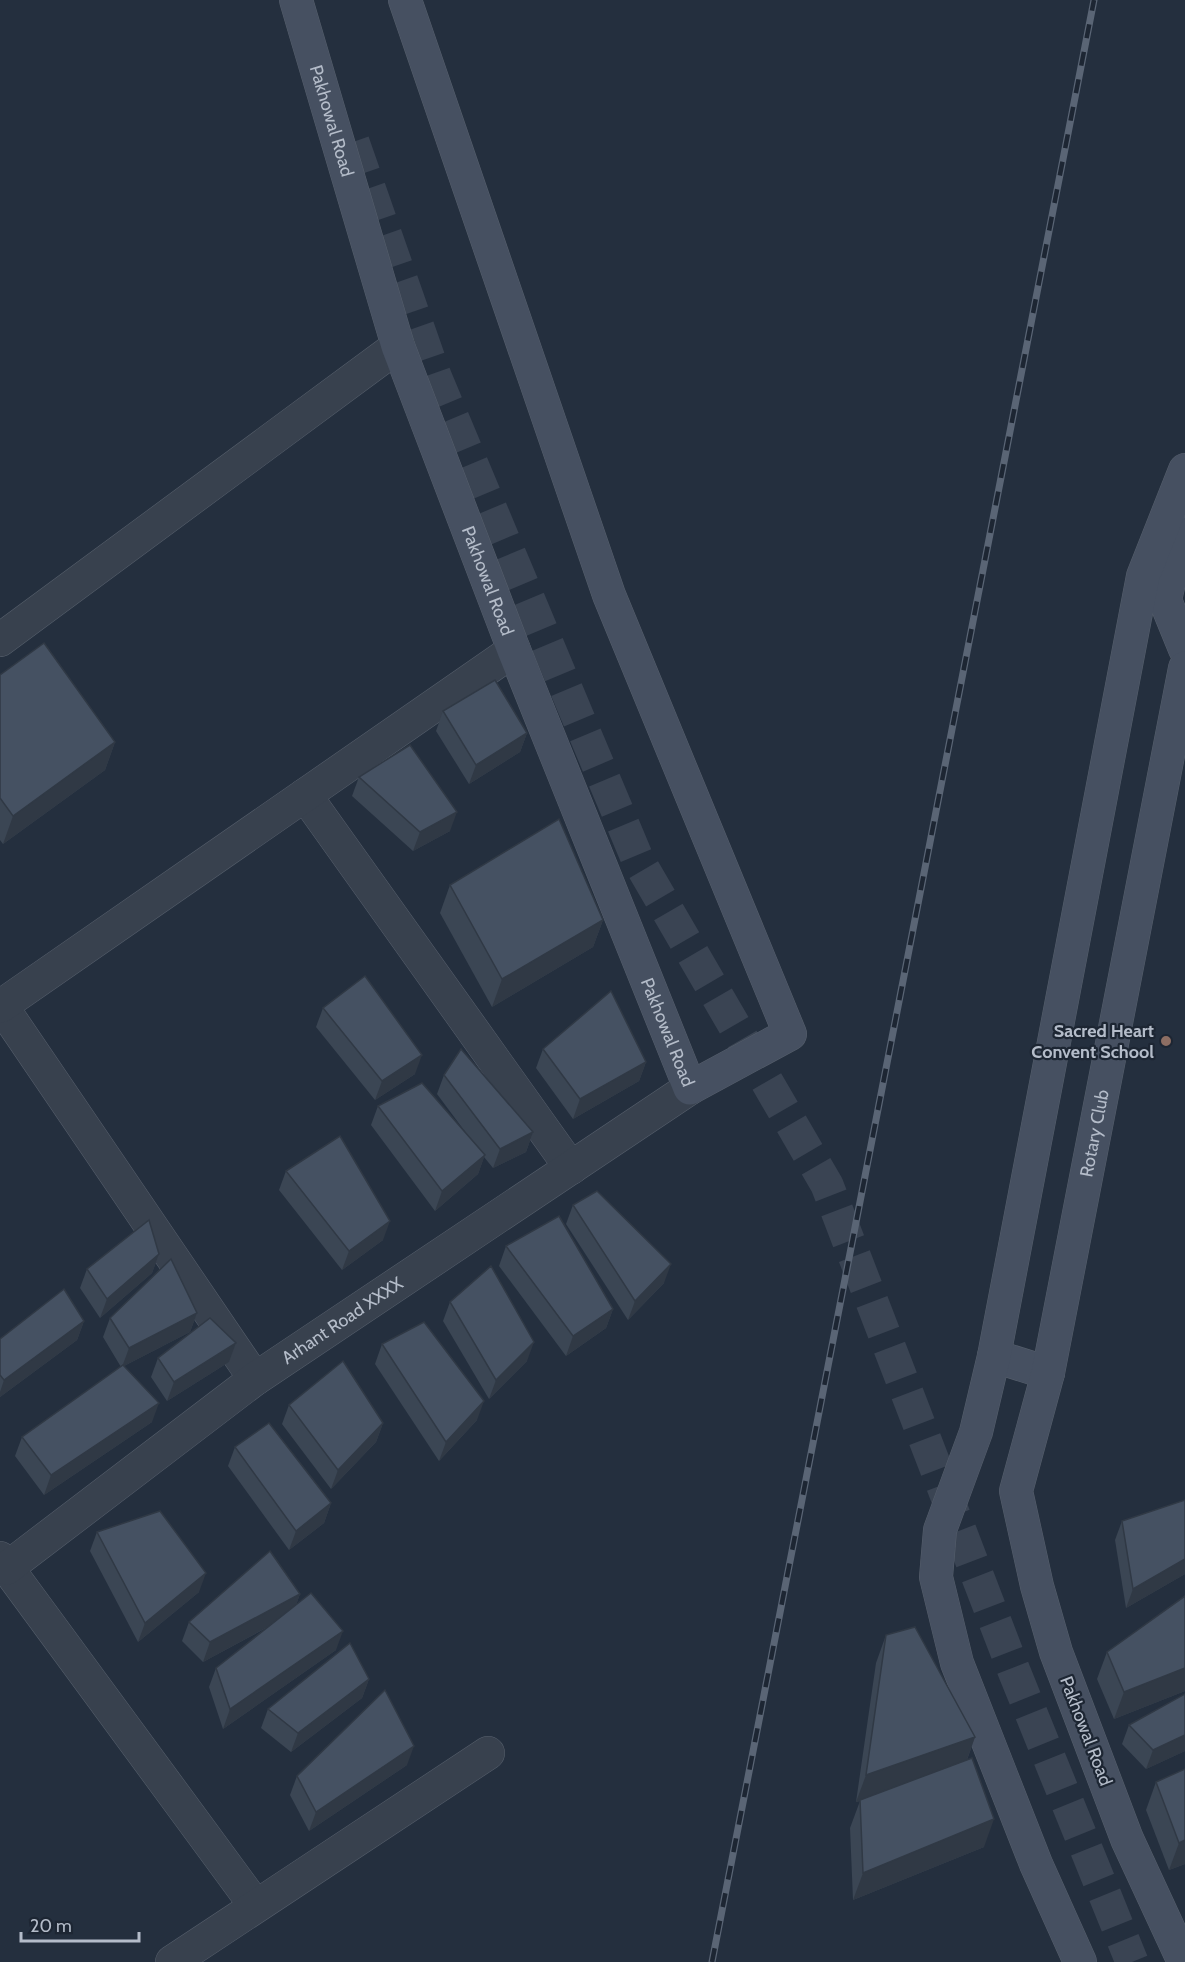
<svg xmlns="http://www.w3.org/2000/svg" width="1185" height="1962" viewBox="0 0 1185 1962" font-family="Cabin,sans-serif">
<rect width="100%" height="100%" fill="#242f3e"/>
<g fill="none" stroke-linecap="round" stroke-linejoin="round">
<!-- secondary-tunnel -->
<path stroke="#3a4453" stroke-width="33" stroke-dasharray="33 16" stroke-linecap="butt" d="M353,142L435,376L637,858L827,1185L1014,1671L1132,1962"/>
<defs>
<g id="street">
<path d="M0,640L398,346"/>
<path d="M305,795L571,1168"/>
<path d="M0,1004L255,1379"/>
<path d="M1,1006L514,650"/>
<path d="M0,1558L255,1905"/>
<path id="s1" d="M7,1568L255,1379L690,1088"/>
<path d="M172,1962L488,1753"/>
</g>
<g id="secondary">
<path id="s2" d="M296,0L398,346L514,650L690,1088L790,1034L609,595L405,0"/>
<path d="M1185,534L1176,552L1165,600L1185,649"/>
<path d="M994,1356L1048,1373"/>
<path d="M1080,1962L1036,1864L957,1663L936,1577L940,1530L976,1432L994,1356L1143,576L1185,470"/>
<path id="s3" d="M1184,1962L1127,1839L1056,1652L1037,1586L1016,1491L1048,1373L1185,668"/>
</g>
</defs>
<!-- street casing -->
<use href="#street" stroke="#565f6c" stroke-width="34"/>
<!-- secondary casing -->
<use href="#secondary" stroke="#565f6c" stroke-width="34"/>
<!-- street -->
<use href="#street" stroke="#38414e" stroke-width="33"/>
<!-- secondary -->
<use href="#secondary" stroke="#465061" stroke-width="33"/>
<defs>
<path id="rail" d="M712,1962L1094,0"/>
</defs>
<!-- rail casing -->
<use href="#rail" stroke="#5a6575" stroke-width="7"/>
<!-- rail -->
<use href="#rail" stroke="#1d2633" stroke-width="4.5" stroke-dasharray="14" stroke-linecap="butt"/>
</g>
<!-- wall -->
<g fill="#3b4654">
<path d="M0,675L115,742L105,770L3,844L0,840Z"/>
<path d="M443,711L527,733L520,752L469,784L436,731Z"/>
<path d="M359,777L450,831L413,851L352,796Z"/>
<path d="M450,885L603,920L593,947L492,1007L440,913Z"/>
<path d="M323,1008L415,1074L375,1100L316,1027Z"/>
<path d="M543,1049L646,1062L639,1081L573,1119L536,1068Z"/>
<path d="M444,1075L533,1132L526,1152L493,1168L484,1157L478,1174L435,1211L371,1125L378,1106L469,1137L437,1094Z"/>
<path d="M286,1171L383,1240L342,1270L279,1190Z"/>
<path d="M573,1205L664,1283L628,1320L566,1224Z"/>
<path d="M506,1246L613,1309L606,1328L566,1356L499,1266Z"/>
<path d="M159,1254L152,1273L100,1318L80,1288L87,1269Z"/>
<path d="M450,1302L527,1361L489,1399L443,1321Z"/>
<path d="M197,1313L190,1332L124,1366L152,1422L44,1495L15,1456L22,1437L121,1367L103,1337L110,1318Z"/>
<path d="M84,1321L77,1340L0,1397V1339Z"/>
<path d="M236,1343L229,1362L167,1401L151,1377L158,1358Z"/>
<path d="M382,1344L477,1420L439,1461L375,1364Z"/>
<path d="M289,1405L383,1423L376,1442L331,1489L282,1424Z"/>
<path d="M235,1447L331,1503L324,1523L289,1550L228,1466Z"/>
<path d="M1185,1500V1574L1126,1608L1115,1540L1122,1521Z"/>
<path d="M97,1532L199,1592L138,1642L90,1551Z"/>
<path d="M300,1594L296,1605L336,1650L223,1729L209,1687L216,1668L270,1626L203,1662L182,1641L189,1622Z"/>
<path d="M1185,1596V1691L1114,1719L1097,1679L1107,1652Z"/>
<path d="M886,1635L975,1737L967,1760L984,1847L853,1900L850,1828L860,1801L856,1802L876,1663Z"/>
<path d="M369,1679L362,1698L291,1752L261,1728L268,1709Z"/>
<path d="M1185,1694V1751L1146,1769L1122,1744L1129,1725Z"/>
<path d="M407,1765L309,1831L290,1795L297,1776Z"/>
<path d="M1185,1769V1864L1169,1870L1146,1810L1156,1782Z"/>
</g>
<!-- shaded-wall -->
<g fill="#303945">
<path d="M527,733L520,752L469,784L476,765Z"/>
<path d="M115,742L105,770L3,844L13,816Z"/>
<path d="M457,812L450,831L413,851L420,832Z"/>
<path d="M603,920L593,947L492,1007L502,979Z"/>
<path d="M422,1055L415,1074L375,1100L382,1081Z"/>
<path d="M646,1062L639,1081L573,1119L580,1099Z"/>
<path d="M533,1132L526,1152L493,1168L500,1149Z"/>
<path d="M485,1155L478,1174L435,1211L442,1191Z"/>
<path d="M390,1221L383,1240L342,1270L349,1251Z"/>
<path d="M159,1254L152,1273L100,1318L107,1299Z"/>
<path d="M671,1264L664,1283L628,1320L635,1301Z"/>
<path d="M613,1309L606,1328L566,1356L573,1336Z"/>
<path d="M197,1313L190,1332L122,1367L129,1348Z"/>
<path d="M84,1321L77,1340L0,1397V1392L4,1380Z"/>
<path d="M534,1342L527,1361L489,1399L496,1380Z"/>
<path d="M236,1343L229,1362L167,1401L174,1382Z"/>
<path d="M484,1401L477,1420L439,1461L446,1442Z"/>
<path d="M159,1403L152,1422L44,1495L51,1475Z"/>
<path d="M383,1423L376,1442L331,1489L338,1470Z"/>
<path d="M331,1503L324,1523L289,1550L296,1531Z"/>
<path d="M1185,1559V1574L1126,1608L1133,1589Z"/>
<path d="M206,1573L199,1592L138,1642L145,1623Z"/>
<path d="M300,1594L293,1613L203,1662L210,1642Z"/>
<path d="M343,1631L336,1650L223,1729L230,1709Z"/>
<path d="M1185,1668V1691L1114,1719L1124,1692Z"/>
<path d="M369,1679L362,1698L291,1752L298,1733Z"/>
<path d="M1185,1735V1751L1146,1769L1153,1750Z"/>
<path d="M975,1737L965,1765L856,1802L866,1775Z"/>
<path d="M414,1746L407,1765L309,1831L316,1812Z"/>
<path d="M994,1819L984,1847L853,1900L863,1873Z"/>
<path d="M1185,1840V1864L1169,1870L1179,1843Z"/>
</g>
<!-- building -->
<g fill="#455162" stroke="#303945" stroke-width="1.5">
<path d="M44,643L115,742L13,816L0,798V675Z"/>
<path d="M495,680L527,733L476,765L443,711Z"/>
<path d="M410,745L457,812L420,832L359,777Z"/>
<path d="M559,819L603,920L502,979L450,885Z"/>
<path d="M365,976L422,1055L382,1081L323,1008Z"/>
<path d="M611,991L646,1062L580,1099L543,1049Z"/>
<path d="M461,1049L533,1132L500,1149L444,1075Z"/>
<path d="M422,1083L485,1155L442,1191L378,1106Z"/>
<path d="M340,1136L390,1221L349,1251L286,1171Z"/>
<path d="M597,1191L671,1264L635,1301L573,1205Z"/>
<path d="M559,1216L613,1309L573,1336L506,1246Z"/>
<path d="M149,1220L159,1254L107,1299L87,1269Z"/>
<path d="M171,1259L197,1313L129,1348L110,1318Z"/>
<path d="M491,1266L534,1342L496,1380L450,1302Z"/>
<path d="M64,1289L84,1321L4,1380L0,1375V1339Z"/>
<path d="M210,1318L236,1343L174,1382L158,1358Z"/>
<path d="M424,1322L484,1401L446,1442L382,1344Z"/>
<path d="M343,1361L383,1423L338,1470L289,1405Z"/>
<path d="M123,1365L159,1403L51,1475L22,1437Z"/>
<path d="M269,1423L331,1503L296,1531L235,1447Z"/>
<path d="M1185,1500V1559L1133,1589L1122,1521Z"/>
<path d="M160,1511L206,1573L145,1623L97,1532Z"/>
<path d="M270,1551L300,1594L210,1642L189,1622Z"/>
<path d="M311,1593L343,1631L230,1709L216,1668Z"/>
<path d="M1185,1596V1668L1124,1692L1107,1652Z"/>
<path d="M915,1627L975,1737L866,1775L886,1635Z"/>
<path d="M350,1643L369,1679L298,1733L268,1709Z"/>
<path d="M385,1690L414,1746L316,1812L297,1776Z"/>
<path d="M1185,1694V1735L1153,1750L1129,1725Z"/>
<path d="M972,1758L994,1819L863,1873L860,1800Z"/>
<path d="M1185,1769V1840L1179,1843L1156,1782Z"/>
</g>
<!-- markers -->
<circle fill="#8d6e63" stroke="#1d2633" stroke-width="2" cx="1166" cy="1041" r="6"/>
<g text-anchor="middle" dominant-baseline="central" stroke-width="4.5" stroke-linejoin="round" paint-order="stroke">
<!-- street labels -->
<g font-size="18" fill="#b4bcc9" stroke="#1d2633">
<text stroke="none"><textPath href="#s2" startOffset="126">Pakhowal Road</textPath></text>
<text stroke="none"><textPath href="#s2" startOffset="612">Pakhowal Road</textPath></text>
<text stroke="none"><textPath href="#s2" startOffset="1098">Pakhowal Road</textPath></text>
<text stroke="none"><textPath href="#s3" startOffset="868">Rotary Club</textPath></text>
<text stroke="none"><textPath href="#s1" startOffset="417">Arhant Road XXXX</textPath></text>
<text transform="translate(1086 1731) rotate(69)">Pakhowal Road</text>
</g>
<!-- poi labels -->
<g font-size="18" font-weight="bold" fill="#b4bcc9" stroke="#1d2633" text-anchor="end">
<text x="1154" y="1031">Sacred Heart<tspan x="1154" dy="21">Convent School</tspan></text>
</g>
</g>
<!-- scale -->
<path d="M21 1932v9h118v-9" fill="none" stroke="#b4bcc9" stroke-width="3"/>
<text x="30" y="1932" font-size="18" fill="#b4bcc9" stroke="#1d2633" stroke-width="4.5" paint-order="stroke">20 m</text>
</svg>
